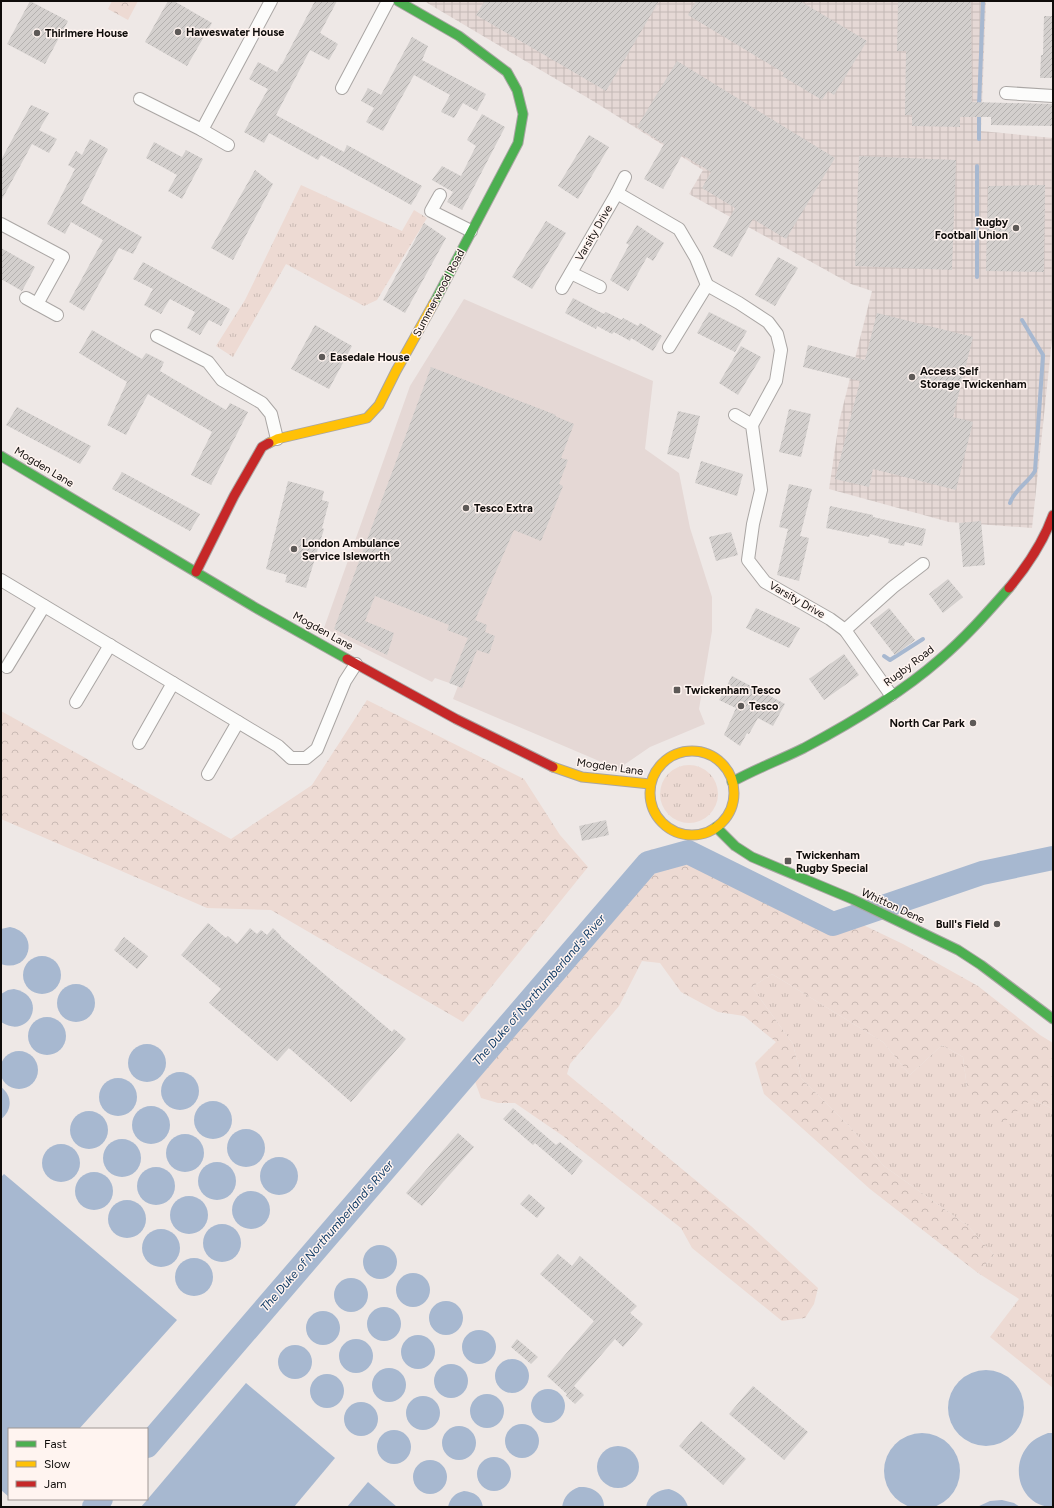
<svg xmlns="http://www.w3.org/2000/svg" width="1054" height="1508" viewBox="0 0 1054 1508" font-family="Figtree,sans-serif">
<defs>
<pattern id="industrial-grid" width="8" height="8" patternUnits="userSpaceOnUse"><rect width="8" height="8" fill="#e5d8d5"/><path d="M0 4h8M4 0v8" fill="none" stroke="#c3b8b6"/></pattern>
<pattern id="grass-tufts" width="24" height="20" patternUnits="userSpaceOnUse"><rect width="24" height="20" fill="#eddad3"/><path d="M3 7l-1-3M5 7V3M7 7l1-3M15 17l-1-3M17 17v-4M19 17l1-3" fill="none" stroke="#cabab4"/></pattern>
<pattern id="forest-crowns" width="20" height="18" patternUnits="userSpaceOnUse"><rect width="20" height="18" fill="#eddad3"/><path d="M2 6a3 3 0 1 1 6 0M12 15a3 3 0 1 1 6 0" fill="none" stroke="#cabab4"/></pattern>
<pattern id="building-hatch" width="6" height="6" patternUnits="userSpaceOnUse"><rect width="6" height="6" fill="#d3cfcd"/><path d="M-1 1l2-2M0 6l6-6M5 7l2-2" fill="none" stroke="#b4b1af"/></pattern>
</defs>
<rect width="100%" height="100%" fill="#eee8e6"/>
<!-- built -->
<path fill="#e5d8d5" d="M464,299L653,381L645,449L679,473L690,528L712,597V631L699,709L705,724L650,747L618,769L453,699L458,686L435,678L432,682L324,628L410,386Z"/>
<!-- industrial -->
<path fill="url(#industrial-grid)" d="M424,1H986L981,131L1053,138V330L1032,528L949,522L829,489L839,422L872,291L851,284L689,194L703,170L593,101Z"/>
<!-- grass -->
<g fill="url(#grass-tufts)">
<path d="M301,185L402,231L414,210L427,218L377,300L364,306L286,264L233,357L216,346L245,300Z"/>
<circle cx="689" cy="794" r="29"/>
<path d="M772,974L883,1042L910,1075L942,1045L963,1057L967,1088L1032,1099L1053,1109V1388L990,1337L1019,1299L978,1273L994,1255L968,1226L884,1166L848,1125L801,1078L793,1044L752,987Z"/>
</g>
<!-- forest -->
<g fill="url(#forest-crowns)">
<path d="M112,1H138L128,20L108,9Z"/>
<path d="M367,700L524,779L560,835L588,867L463,1022L271,910L207,908L1,819V711L231,839L312,785Z"/>
<path d="M651,849L715,859L799,900L859,923L903,944L978,986L1040,1035L1053,1043V1109L1032,1099L997,1128L967,1088L963,1057L942,1045L910,1075L883,1042L772,974L752,987L793,1044L801,1078L848,1125L884,1166L968,1226L994,1255L978,1273L870,1189L764,1094L755,1063L776,1042L744,1016L718,1012L681,992L660,963L642,961L619,1006L570,1064L567,1074L751,1226L818,1288L814,1304L805,1318L782,1321L692,1248L681,1228L563,1136L515,1103H498L481,1098L473,1076L560,973L629,895L631,870Z"/>
</g>
<!-- water -->
<g fill="#a7b8d0">
<path d="M10,927C41,933 30,974 1,964V929Z"/>
<circle cx="42" cy="975" r="19"/>
<circle cx="76" cy="1003" r="19"/>
<path d="M14,989C49,996 30,1041 1,1022V994L8,990Z"/>
<circle cx="47" cy="1036" r="19"/>
<circle cx="147" cy="1063" r="19"/>
<circle cx="19" cy="1070" r="19"/>
<circle cx="180" cy="1091" r="19"/>
<circle cx="118" cy="1097" r="19"/>
<path d="M1,1087C13,1096 12,1111 1,1119Z"/>
<circle cx="213" cy="1120" r="19"/>
<circle cx="151" cy="1125" r="19"/>
<circle cx="89" cy="1130" r="19"/>
<circle cx="246" cy="1148" r="19"/>
<circle cx="185" cy="1153" r="19"/>
<circle cx="122" cy="1158" r="19"/>
<circle cx="61" cy="1163" r="19"/>
<circle cx="279" cy="1176" r="19"/>
<circle cx="217" cy="1181" r="19"/>
<circle cx="156" cy="1186" r="19"/>
<circle cx="94" cy="1191" r="19"/>
<path d="M4,1174L177,1320L79,1429H9V1497L1,1490V1177Z"/>
<circle cx="251" cy="1210" r="19"/>
<circle cx="189" cy="1215" r="19"/>
<circle cx="127" cy="1219" r="19"/>
<circle cx="222" cy="1243" r="19"/>
<circle cx="161" cy="1248" r="19"/>
<circle cx="380" cy="1262" r="17"/>
<circle cx="194" cy="1277" r="19"/>
<circle cx="413" cy="1290" r="17"/>
<circle cx="351" cy="1295" r="17"/>
<circle cx="446" cy="1318" r="17"/>
<circle cx="384" cy="1324" r="17"/>
<circle cx="323" cy="1328" r="17"/>
<circle cx="479" cy="1347" r="17"/>
<circle cx="418" cy="1352" r="17"/>
<circle cx="356" cy="1356" r="17"/>
<circle cx="295" cy="1362" r="17"/>
<circle cx="512" cy="1376" r="17"/>
<circle cx="451" cy="1381" r="17"/>
<circle cx="389" cy="1385" r="17"/>
<circle cx="986" cy="1408" r="38"/>
<circle cx="327" cy="1391" r="17"/>
<path d="M246,1383L335,1458L294,1507H141Z"/>
<circle cx="548" cy="1406" r="17"/>
<circle cx="487" cy="1411" r="17"/>
<circle cx="423" cy="1413" r="17"/>
<circle cx="361" cy="1419" r="17"/>
<circle cx="522" cy="1441" r="17"/>
<circle cx="459" cy="1443" r="17"/>
<circle cx="394" cy="1447" r="17"/>
<circle cx="922" cy="1471" r="38"/>
<path d="M1048,1433H1053V1507C1022,1507 1009,1470 1027,1447C1032,1440 1040,1436 1048,1433Z"/>
<circle cx="618" cy="1467" r="21"/>
<circle cx="494" cy="1474" r="17"/>
<circle cx="430" cy="1477" r="17"/>
<path d="M368,1482L397,1507H347Z"/>
<path d="M579,1487C592,1486 604,1493 604,1507H562C564,1496 569,1491 579,1487Z"/>
<path d="M669,1489C679,1492 685,1497 688,1507H646C648,1495 658,1490 669,1489Z"/>
<path d="M464,1491C474,1492 481,1496 483,1507H448C450,1498 455,1493 464,1491Z"/>
<path d="M1002,1500L1014,1503L1020,1507H977L990,1501Z"/>
</g>
<g fill="none" stroke-linecap="round" stroke-linejoin="round">
<!-- stream -->
<g stroke="#a7b8d0" stroke-width="4">
<path d="M979,106L983,1"/>
<path d="M979,139V113"/>
<path d="M977,277V166"/>
<path d="M1010,503C1014,490 1028,483 1035,471L1043,355L1022,320"/>
<path d="M884,656L890,660L923,639"/>
</g>
<!-- river -->
<g stroke="#a7b8d0" stroke-width="24">
<path d="M147,1446L648,863L688,852L833,924L982,873L1053,858"/>
<path d="M94,1507L101,1499"/>
</g>
</g>
<!-- building -->
<g fill="url(#building-hatch)">
<path d="M30,1L68,21L45,64L7,44Z"/>
<path d="M168,1H174L212,23L187,66L145,42Z"/>
<path d="M315,1H337L320,33L338,44L329,60L310,50L276,115L344,152L347,145L422,186L411,205L321,155L318,160L269,133L264,143L244,132L268,89L249,79L258,62L277,72L281,64H282Z"/>
<path d="M485,1H659L606,91L476,15Z"/>
<path d="M696,1H800L867,41L834,95L828,91L822,100L782,76L784,73L688,15Z"/>
<path d="M898,1H971L972,102L1053,104V126L991,125V117H960V127L912,126V115H905L906,51H897Z"/>
<path d="M1044,16H1053V78H1040L1041,55H1043Z"/>
<path d="M412,37L428,46L422,60L486,94L477,111L463,103L454,118L441,112L450,95L414,75L383,131L366,122L374,108L361,101L368,88L381,95Z"/>
<path d="M677,61L835,158L786,239L753,219L732,257L713,247L735,208L702,188L711,172L682,155L663,189L644,179L664,144L637,127Z"/>
<path d="M31,105L49,113L39,130L57,139L49,153L32,144L1,201V160Z"/>
<path d="M482,114L505,127L462,210L447,202L453,192L432,180L442,166L461,176L476,146L467,140Z"/>
<path d="M589,135L609,147L578,199L558,186Z"/>
<path d="M90,139L108,149L81,203L142,237L133,254L119,248L84,311L69,302L103,240L71,222L65,234L47,224L75,169L68,165L76,151L82,155Z"/>
<path d="M154,142L182,157L186,150L203,159L182,199L168,191L177,175L146,158Z"/>
<path d="M859,156L956,160L952,270L855,266Z"/>
<path d="M255,170L273,184L233,260L211,248Z"/>
<path d="M1045,185L1044,272L986,271L988,186Z"/>
<path d="M546,221L566,233L532,289L512,277Z"/>
<path d="M424,223L446,238L405,313L383,300Z"/>
<path d="M637,225L664,243L653,261L647,257L628,291L610,280L629,245L626,243Z"/>
<path d="M1,248L35,267L22,291L1,279Z"/>
<path d="M778,257L798,268L775,306L755,295Z"/>
<path d="M143,262L230,309L221,326L209,320L200,335L187,328L195,312L170,299L161,314L144,305L153,289L133,279Z"/>
<path d="M573,298L604,314L606,312L622,320L623,318L638,326L640,323L662,336L653,351L631,338L630,341L614,332L612,334L597,326L596,329L565,313Z"/>
<path d="M709,312L747,331L735,352L697,333Z"/>
<path d="M877,313L973,337L953,417L973,422L956,490L873,469L869,487L835,479L860,381L803,367L808,345L865,360Z"/>
<path d="M315,325L352,346L329,389L291,369Z"/>
<path d="M92,330L142,359L146,353L164,362L160,371L226,410L230,403L248,412L211,485L191,475L212,432L148,394L126,435L107,425L127,382L79,353Z"/>
<path d="M741,346L761,357L738,395L719,383Z"/>
<path d="M431,367L556,415L555,416L574,424L561,458L568,460L559,484L563,486L541,541L514,530L475,620L487,625L485,632L495,636L489,654L477,650L462,688L449,683L468,638L447,630L449,625L375,596L365,621L394,633L387,655L334,629Z"/>
<path d="M17,407L91,446L80,464L6,425Z"/>
<path d="M789,409L811,414L801,457L779,452Z"/>
<path d="M678,411L700,416L689,459L667,454Z"/>
<path d="M701,461L743,474L737,496L695,483Z"/>
<path d="M122,472L200,514L190,531L112,489Z"/>
<path d="M288,481L324,491L322,500L329,502L322,528L324,529L306,588L285,582L287,575L266,569Z"/>
<path d="M789,484L812,489L800,536L809,538L799,581L777,575L788,529L779,527Z"/>
<path d="M830,506L873,515V517L926,529L922,546L905,542L904,546L888,543L889,539L870,534L869,537L826,528Z"/>
<path d="M981,521L985,565L963,567L959,523Z"/>
<path d="M731,532L738,555L716,561L709,537Z"/>
<path d="M948,579L963,597L943,613L929,594Z"/>
<path d="M756,608L800,628L789,648L746,628Z"/>
<path d="M889,608L915,640L895,655L870,623Z"/>
<path d="M844,654L859,675L824,700L809,679Z"/>
<path d="M732,676L785,704L773,726L758,718L749,734L747,733L740,746L724,735L736,708L719,700Z"/>
<path d="M606,820L609,835L582,841L579,826Z"/>
<path d="M208,923L226,938L228,936L237,944L250,928L257,934L261,930L267,935L273,928L281,936V937L392,1032L394,1029L406,1039L351,1102L289,1048L277,1061L209,1003L221,989L181,955Z"/>
<path d="M124,937L148,956L137,969L114,950Z"/>
<path d="M513,1108L556,1145L560,1142L583,1161L572,1175L535,1143L533,1145L503,1119Z"/>
<path d="M458,1133L474,1147L422,1206L406,1193Z"/>
<path d="M529,1194L545,1208L537,1218L520,1204Z"/>
<path d="M558,1254L572,1266L580,1256L637,1306L630,1313L643,1324L623,1347L615,1339L574,1386L584,1395L575,1404L566,1396L567,1394L547,1376L594,1321L540,1274Z"/>
<path d="M517,1339L538,1357L531,1364L511,1347Z"/>
<path d="M753,1386L808,1432L784,1460L729,1414Z"/>
<path d="M701,1421L746,1459L723,1485L679,1446Z"/>
</g>
<g fill="none" stroke-linecap="round" stroke-linejoin="round">
<defs>
<g id="street">
<path d="M342,88L388,1"/>
<path d="M1006,93L1053,96"/>
<path d="M140,99L202,130"/>
<path d="M228,145L202,130L271,1"/>
<path d="M625,177L617,193L679,229L696,258L707,285"/>
<path d="M440,195L431,211L471,231"/>
<path d="M1,224L63,257L37,304"/>
<path d="M571,273L600,287"/>
<path d="M562,288L617,193"/>
<path d="M26,298L57,315"/>
<path d="M157,336L208,362L222,380L262,403L271,414L277,439"/>
<path d="M669,347L707,285L739,303L768,322L777,334L781,350L776,381L752,425"/>
<path d="M735,415L752,425L761,490L753,524L748,560L765,582L830,619L845,630"/>
<path d="M1,580L238,722L278,746L291,758H306L317,749L345,681L356,664"/>
<path d="M7,667L44,606"/>
<path d="M891,695L845,630L893,587L923,564"/>
<path d="M76,702L110,645"/>
<path d="M139,743L173,683"/>
<path d="M208,774L238,722"/>
</g>
<g id="fast">
<path d="M398,1L459,36L507,72L517,90L523,114L518,143L434,303"/>
<path d="M1,456L256,608L347,659"/>
<path d="M732,782C755,769 780,760 804,748C851,723 899,695 939,660C965,638 987,613 1009,588"/>
<path d="M716,827L735,846L752,857L852,899L958,950L981,965L1053,1019"/>
</g>
<g id="slow">
<path d="M269,443L277,439L367,418L379,405L396,371L434,303"/>
<circle cx="692" cy="793" r="42"/>
<path d="M553,767L582,777L650,784"/>
</g>
<g id="jam">
<path d="M196,572L234,496L262,447L269,443"/>
<path d="M1009,588C1028,565 1043,543 1053,515"/>
<path d="M347,659L456,719L553,767"/>
</g>
</defs>
<!-- street casing -->
<use href="#street" stroke="#aaa6a4" stroke-width="14"/>
<!-- fast casing -->
<use href="#fast" stroke="#aaa6a4" stroke-width="11"/>
<!-- slow casing -->
<use href="#slow" stroke="#aaa6a4" stroke-width="11"/>
<!-- jam casing -->
<use href="#jam" stroke="#aaa6a4" stroke-width="11"/>
<!-- street -->
<use href="#street" stroke="#fcfcfb" stroke-width="12"/>
<!-- fast -->
<use href="#fast" stroke="#4caf50" stroke-width="9"/>
<!-- slow -->
<use href="#slow" stroke="#ffc107" stroke-width="9"/>
<!-- jam -->
<use href="#jam" stroke="#c62828" stroke-width="9"/>
</g>
<!-- markers -->
<g fill="#5d5957" stroke="#fff4f0" stroke-width="1.5">
<circle cx="178" cy="32" r="4"/>
<circle cx="37" cy="33" r="4"/>
<circle cx="1016" cy="228" r="4"/>
<circle cx="322" cy="357" r="4"/>
<circle cx="912" cy="377" r="4"/>
<circle cx="466" cy="508" r="4"/>
<circle cx="294" cy="549" r="4"/>
<rect x="673" y="686" width="8" height="8" rx="2"/>
<circle cx="741" cy="706" r="4"/>
<circle cx="973" cy="723" r="4"/>
<rect x="784" y="857" width="8" height="8" rx="2"/>
<circle cx="997" cy="924" r="4"/>
</g>
<g text-anchor="middle" dominant-baseline="central" stroke-width="3" stroke-linejoin="round" paint-order="stroke">
<!-- poi labels -->
<g font-size="11" font-weight="bold" fill="#0f0c0a" stroke="#fff4f0" text-anchor="start">
<text x="186" y="32">Haweswater House</text>
<text x="45" y="33">Thirlmere House</text>
<text x="1008" y="222" text-anchor="end">Rugby<tspan x="1008" dy="13">Football Union</tspan></text>
<text x="330" y="357">Easedale House</text>
<text x="920" y="371">Access Self<tspan x="920" dy="13">Storage Twickenham</tspan></text>
<text x="474" y="508">Tesco Extra</text>
<text x="302" y="543">London Ambulance<tspan x="302" dy="13">Service Isleworth</tspan></text>
<text x="685" y="690">Twickenham Tesco</text>
<text x="749" y="706">Tesco</text>
<text x="965" y="723" text-anchor="end">North Car Park</text>
<text x="796" y="855">Twickenham<tspan x="796" dy="13">Rugby Special</tspan></text>
<text x="989" y="924" text-anchor="end">Bull's Field</text>
</g>
<!-- street labels -->
<g font-size="11" fill="#0f0c0a" stroke="#fff4f0">
<text transform="translate(594 233) rotate(-60)">Varsity Drive</text>
<text transform="translate(439 293) rotate(-62)">Summerwood Road</text>
<text transform="translate(44 467) rotate(31)">Mogden Lane</text>
<text transform="translate(797 600) rotate(30)">Varsity Drive</text>
<text transform="translate(323 631) rotate(29)">Mogden Lane</text>
<text transform="translate(909 666) rotate(-37)">Rugby Road</text>
<text transform="translate(610 767) rotate(8)">Mogden Lane</text>
<text transform="translate(893 906) rotate(25)">Whitton Dene</text>
</g>
<!-- water labels -->
<g font-size="12" font-style="italic" fill="#103b66" stroke="#fff4f0">
<text transform="translate(539 990) rotate(-49)">The Duke of Northumberland's River</text>
<text transform="translate(327 1236) rotate(-49)">The Duke of Northumberland's River</text>
</g>
</g>
<!-- border -->
<rect width="1054" height="1508" fill="none" stroke="#0f0c0a" stroke-width="4"/>
<!-- legend -->
<rect x="8" y="1428" width="140" height="72" fill="#fff4f0" stroke="#9f9794"/>
<rect x="16" y="1441" width="20" height="6" fill="#4caf50" stroke="#9f9794"/>
<text x="44" y="1448" font-size="12" fill="#0f0c0a">Fast</text>
<rect x="16" y="1461" width="20" height="6" fill="#ffc107" stroke="#9f9794"/>
<text x="44" y="1468" font-size="12" fill="#0f0c0a">Slow</text>
<rect x="16" y="1481" width="20" height="6" fill="#c62828" stroke="#9f9794"/>
<text x="44" y="1488" font-size="12" fill="#0f0c0a">Jam</text>
</svg>
